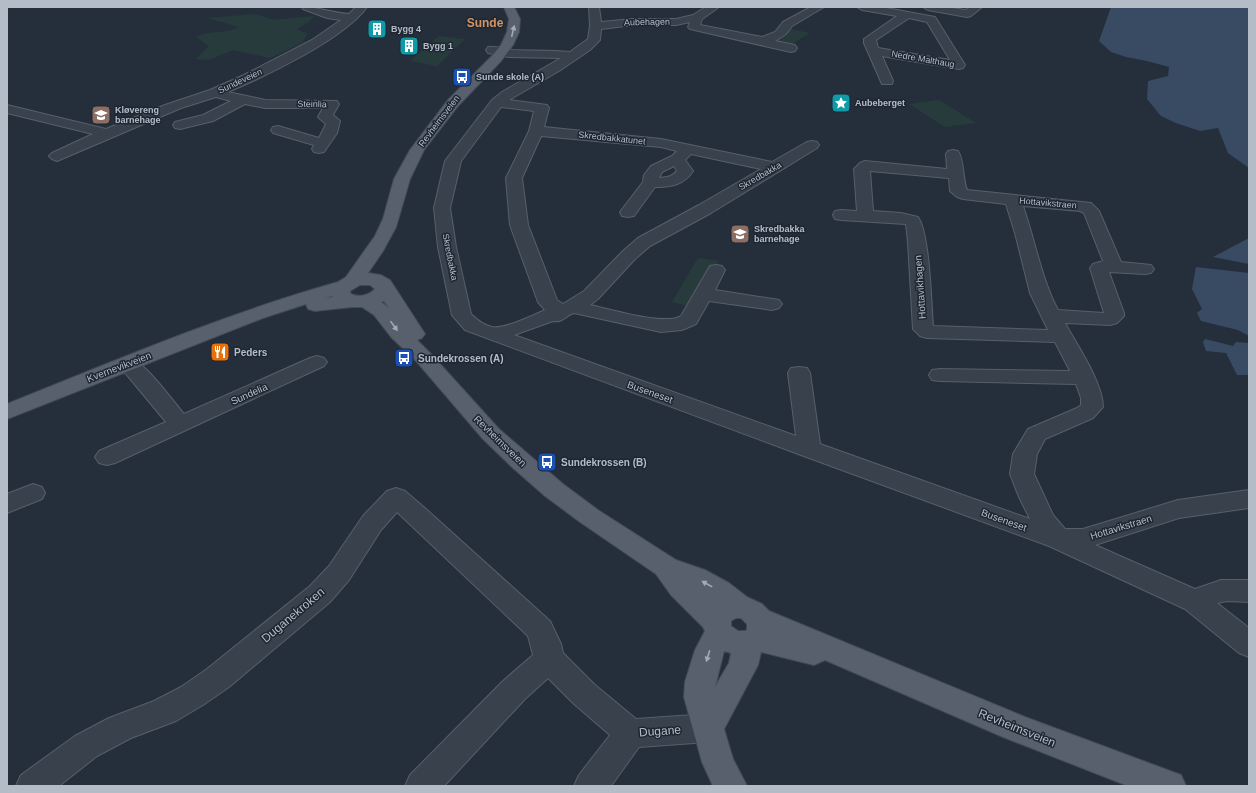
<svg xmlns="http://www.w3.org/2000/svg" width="1256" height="793" viewBox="0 0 1256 793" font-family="Helvetica,sans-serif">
<rect width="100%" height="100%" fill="#252f3c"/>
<!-- green -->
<g fill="#273b3d">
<path d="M256,14L273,20L314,16L310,21L297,29L308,34L302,43L270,58L233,50L209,60L196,59L209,46L196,37C210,30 226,34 239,27L208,18Z"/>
<path d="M791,29L810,33L790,45L771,41Z"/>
<path d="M439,36L465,39L437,66L410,61Z"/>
<path d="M939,100L976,123L945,127L909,104Z"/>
<path d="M698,258L719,261L692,307L672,302Z"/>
</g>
<!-- water -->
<g fill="#394a63">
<path d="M1111,7H1249V168L1228,153L1218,128L1200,131L1176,123L1161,116L1147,99L1148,81L1168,76L1169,67L1147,61L1126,57L1111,52L1099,41Z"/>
<path d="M1249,238V264L1213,257Z"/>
<path d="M1196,267L1249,273V336L1238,330L1201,321L1197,313L1202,309L1192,289Z"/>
<path d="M1205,339L1233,346L1236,342L1249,343V375H1237L1226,353L1206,351L1203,342Z"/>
</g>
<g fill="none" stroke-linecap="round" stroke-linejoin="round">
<defs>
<g id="minor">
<path d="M302,7C319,7 332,13 349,14L356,7H367C344,39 266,76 228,92L265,100L337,101L339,104L333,115L340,121L337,133L324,152L319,153L314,152L312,149L314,145L273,133L271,130L273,127L278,126L319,138L326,124L318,117L323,108H265L245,104L213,121L180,129L175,128L173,125L175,122L203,115L231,101L216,97L181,108L57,161L52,159L49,156L52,153L93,134L7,113V105L106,129L165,105L210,90L244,75L312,40L341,20L327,18L303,9Z"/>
<path d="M589,7H599L601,22L633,19H676L693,15L706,7H719L702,19L700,25L762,37L775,32L783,22L811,7H824L792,26L786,34L775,41L795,45L797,48L795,51L791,52L690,29L688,27L690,22L676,25H633L601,29L600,40L590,50L559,71L509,100L547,105L549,108L544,127L661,139L772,162L807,142L812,141L817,142L819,145L817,148L711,213L650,246L635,259L598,299L590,305C610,309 664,326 681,316L710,266L716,265L722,266L725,270L715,290L779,300L782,304L779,308L772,310L709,301L696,324L682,330L661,332L574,313C566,315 563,323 553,321L514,335L796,436L788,373L791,368L799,367L807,368L810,373L820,444L1030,519L1019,497L1010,474L1013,454L1028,429L1077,408L1081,405V398L1076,384L940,381L932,380L929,375L932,370L940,369L1070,371L1055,342L927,338L920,336L913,329L908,242L906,224L841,220L835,219L833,215L835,211L841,210L857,211L854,169L860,163L865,161L947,169L946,154L948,151L953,150L958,151C964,159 963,181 967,190L1091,203L1099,211L1121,262L1151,265L1154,269L1151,273L1145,274L1109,272L1124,313V316L1117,323L1110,325L1065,323C1077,345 1103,383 1103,407L1093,418L1045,439L1037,454L1034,474L1053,515L1065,529H1083L1178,500L1249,490V508L1179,518L1095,545L1195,589L1221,580H1249V602L1227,601L1217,603L1249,628V657L1239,653L1185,609L1049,546L801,455L465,330L452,315L438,247L434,208L445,161L492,100L502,92L561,58L509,57L488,53L486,50L488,47C496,46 505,49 513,50C532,51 551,50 570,52L588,39L590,26ZM501,107L534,111L529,131L506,178L510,225L538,302L545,310C534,315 503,330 492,327C483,325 477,320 471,314L456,247L450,208L461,161ZM541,136L661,147L677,151L672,156L651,166L644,175L643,182L620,212L622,216L628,217L634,216L655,187C671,187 684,185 693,171L685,160L691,154L761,169L699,205L638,238L623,251L584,291L563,304L557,300L528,225L522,178ZM674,166L677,171C672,177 667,177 659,178L662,172ZM870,171L949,178L950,191L957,197L963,199L1006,204L1015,233L1030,293L1048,330L933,326C931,302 930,235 918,217L901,213L873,211ZM1023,206L1080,211L1084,213L1103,261L1093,264L1090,268L1104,313L1058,310C1041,278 1035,240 1023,206Z"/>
<path d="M857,7H881L935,17L965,65L963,68L959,69L882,56L893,81L892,84H882L864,43V39L897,16L862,10ZM909,18L927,22L950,60L878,48L876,40Z"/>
<path d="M923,7H946L965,10L970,7H982L971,16L967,17L928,10Z"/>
<path d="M317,356L324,358L327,362L324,366L115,463L107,465L99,463L95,457L99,451L166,422L127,375L118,368L114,364L118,360C123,358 127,357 133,360C148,366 172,400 184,414L310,358Z"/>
<path d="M33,484L42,487L45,493L42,499L7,513V494Z"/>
<path d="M396,488L405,491L427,510L550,621L561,644L563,653L595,685L636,719L708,714L719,718L724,728L719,738L708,742L639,747L611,786H574L579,775L610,735L573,703L548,678L525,699L444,786H405L410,775L503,681L533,655L528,636L397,512L381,530L349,580L330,602L229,687L203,705L176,721L131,738L97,756L59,786H16L21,775L75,736L109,718L154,701L181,687L207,669L310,586L329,566L363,516L387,491Z"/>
</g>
<path id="major" d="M504,7H514L520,19L519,32L513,45L501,61L458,106L424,150L410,179L396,227L383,251L368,273L381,275L390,280L425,334L422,338L417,340L431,354L499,429L563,484L598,510L676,560L705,570L729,583L747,597L762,604L769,611L1025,717L1181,775L1186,786H1128L1003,737L825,660L814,665L761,652L758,665L724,729L733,759L747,786H713L702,762L684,697L685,682L695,650L705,631L703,627L671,595L656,574L580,522L545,496L513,468L483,439L417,362L391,337L374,315L362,307H352L315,311L308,309L306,304L263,318L7,419V404C116,360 225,314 338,282L346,277L375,236L383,219L394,179L410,150L448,100L492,56L501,45L507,32L509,19ZM360,285H370L375,289C369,295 360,298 351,294L350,291ZM332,296L333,297L324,298ZM384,301L389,308L381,302ZM736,618H741L747,624V630L745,631H738L731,626V621ZM724,651L731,653L729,663L715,687Z"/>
</defs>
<!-- minor casing -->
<use href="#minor" stroke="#575f6b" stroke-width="2"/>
<!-- major casing -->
<use href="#major" stroke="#424a56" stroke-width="2"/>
<!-- minor -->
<use href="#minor" fill="#39414d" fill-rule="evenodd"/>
<!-- major -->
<use href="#major" fill="#57606c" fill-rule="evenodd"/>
</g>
<!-- one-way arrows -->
<defs><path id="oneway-solid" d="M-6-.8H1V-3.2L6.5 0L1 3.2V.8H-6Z"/></defs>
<g fill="#a1aab6">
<use href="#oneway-solid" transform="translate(513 31) rotate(-77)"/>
<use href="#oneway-solid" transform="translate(394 326) rotate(54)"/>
<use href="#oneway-solid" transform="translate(707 584) rotate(-151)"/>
<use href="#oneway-solid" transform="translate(708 656) rotate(107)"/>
</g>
<!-- icons -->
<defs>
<symbol id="building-square" viewBox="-11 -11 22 22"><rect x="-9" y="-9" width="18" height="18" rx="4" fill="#0f9aa8" stroke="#1e2632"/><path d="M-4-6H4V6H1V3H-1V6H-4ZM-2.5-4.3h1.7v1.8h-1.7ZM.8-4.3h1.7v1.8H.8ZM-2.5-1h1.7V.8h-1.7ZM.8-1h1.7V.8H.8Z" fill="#fff"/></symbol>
<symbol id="bus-square" viewBox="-11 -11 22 22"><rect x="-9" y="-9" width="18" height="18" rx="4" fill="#1a4fb4" stroke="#1e2632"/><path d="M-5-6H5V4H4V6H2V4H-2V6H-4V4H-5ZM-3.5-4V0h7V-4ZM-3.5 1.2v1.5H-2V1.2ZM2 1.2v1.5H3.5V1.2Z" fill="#fff"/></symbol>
<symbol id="sight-square" viewBox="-11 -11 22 22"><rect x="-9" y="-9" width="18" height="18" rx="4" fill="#0f9aa8" stroke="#1e2632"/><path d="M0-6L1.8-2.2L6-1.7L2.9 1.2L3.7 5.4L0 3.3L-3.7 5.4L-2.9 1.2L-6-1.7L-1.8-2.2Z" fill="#fff"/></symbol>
<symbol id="school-square" viewBox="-11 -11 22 22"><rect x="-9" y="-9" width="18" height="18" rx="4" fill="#8d6e63" stroke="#1e2632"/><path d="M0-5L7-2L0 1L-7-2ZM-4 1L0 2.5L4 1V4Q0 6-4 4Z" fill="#fff"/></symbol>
<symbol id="restaurant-square" viewBox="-11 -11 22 22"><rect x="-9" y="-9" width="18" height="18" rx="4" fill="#e8710a" stroke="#1e2632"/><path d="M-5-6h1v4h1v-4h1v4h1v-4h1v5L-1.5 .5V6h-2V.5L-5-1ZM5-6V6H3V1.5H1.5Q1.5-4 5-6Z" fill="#fff"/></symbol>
</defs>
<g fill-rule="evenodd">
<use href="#building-square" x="366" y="18" width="22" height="22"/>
<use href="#building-square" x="398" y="35" width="22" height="22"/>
<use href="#bus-square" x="451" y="66" width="22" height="22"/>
<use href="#sight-square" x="830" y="92" width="22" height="22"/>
<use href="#school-square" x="90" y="104" width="22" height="22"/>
<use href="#school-square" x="729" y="223" width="22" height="22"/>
<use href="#restaurant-square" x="209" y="341" width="22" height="22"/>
<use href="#bus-square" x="393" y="347" width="22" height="22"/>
<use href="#bus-square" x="536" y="451" width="22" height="22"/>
</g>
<g text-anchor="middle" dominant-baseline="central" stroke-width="3" stroke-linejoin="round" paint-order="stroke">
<!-- far-street labels -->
<g font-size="9" fill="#b4bcc8" stroke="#1e2632">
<text transform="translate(647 22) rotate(-1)">Aubehagen</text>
<text transform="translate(923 59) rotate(10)">Nedre Malthaug</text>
<text transform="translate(240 81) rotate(-25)">Sundeveien</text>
<text transform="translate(312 104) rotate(1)">Steinlia</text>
<text transform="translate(439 121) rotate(-53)">Revheimsveien</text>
<text transform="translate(612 138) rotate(6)">Skredbakkatunet</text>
<text transform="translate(760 176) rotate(-30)">Skredbakka</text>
<text transform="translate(1048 203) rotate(5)">Hottavikstraen</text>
<text transform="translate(450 257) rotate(79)">Skredbakka</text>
</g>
<!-- far-poi labels -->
<g font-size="9" font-weight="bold" fill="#b4bcc8" stroke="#1e2632" text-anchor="start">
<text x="391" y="29">Bygg 4</text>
<text x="423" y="46">Bygg 1</text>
<text x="476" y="77">Sunde skole (A)</text>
<text x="855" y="103">Aubeberget</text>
<text x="115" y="110">Kløvereng<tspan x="115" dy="10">barnehage</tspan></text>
<text x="754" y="229">Skredbakka<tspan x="754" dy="10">barnehage</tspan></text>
</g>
<!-- street labels -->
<g font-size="10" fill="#b4bcc8" stroke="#1e2632">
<text transform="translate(920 287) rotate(-94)">Hottavikhagen</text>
<text transform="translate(119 367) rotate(-21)">Kvernevikveien</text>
<text transform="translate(650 392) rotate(20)">Buseneset</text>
<text transform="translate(249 394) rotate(-24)">Sundelia</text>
<text transform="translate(500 441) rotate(44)">Revheimsveien</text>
<text transform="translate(1004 520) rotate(20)">Buseneset</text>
<text transform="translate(1121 527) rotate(-17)">Hottavikstraen</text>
</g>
<!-- poi labels -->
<g font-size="10" font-weight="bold" fill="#b4bcc8" stroke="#1e2632" text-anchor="start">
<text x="234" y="352">Peders</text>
<text x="418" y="358">Sundekrossen (A)</text>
<text x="561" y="462">Sundekrossen (B)</text>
</g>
<!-- far-district labels -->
<g font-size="12" font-weight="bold" fill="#d09567" stroke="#1e2632">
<text x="485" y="23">Sunde</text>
</g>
<!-- near-street labels -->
<g font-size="12" fill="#b4bcc8" stroke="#1e2632">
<text transform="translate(293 615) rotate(-40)">Duganekroken</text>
<text transform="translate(1017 728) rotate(22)">Revheimsveien</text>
<text transform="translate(660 731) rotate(-4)">Dugane</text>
</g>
</g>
<!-- border -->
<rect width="1256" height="793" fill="none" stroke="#b4bcc8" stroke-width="16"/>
</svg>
